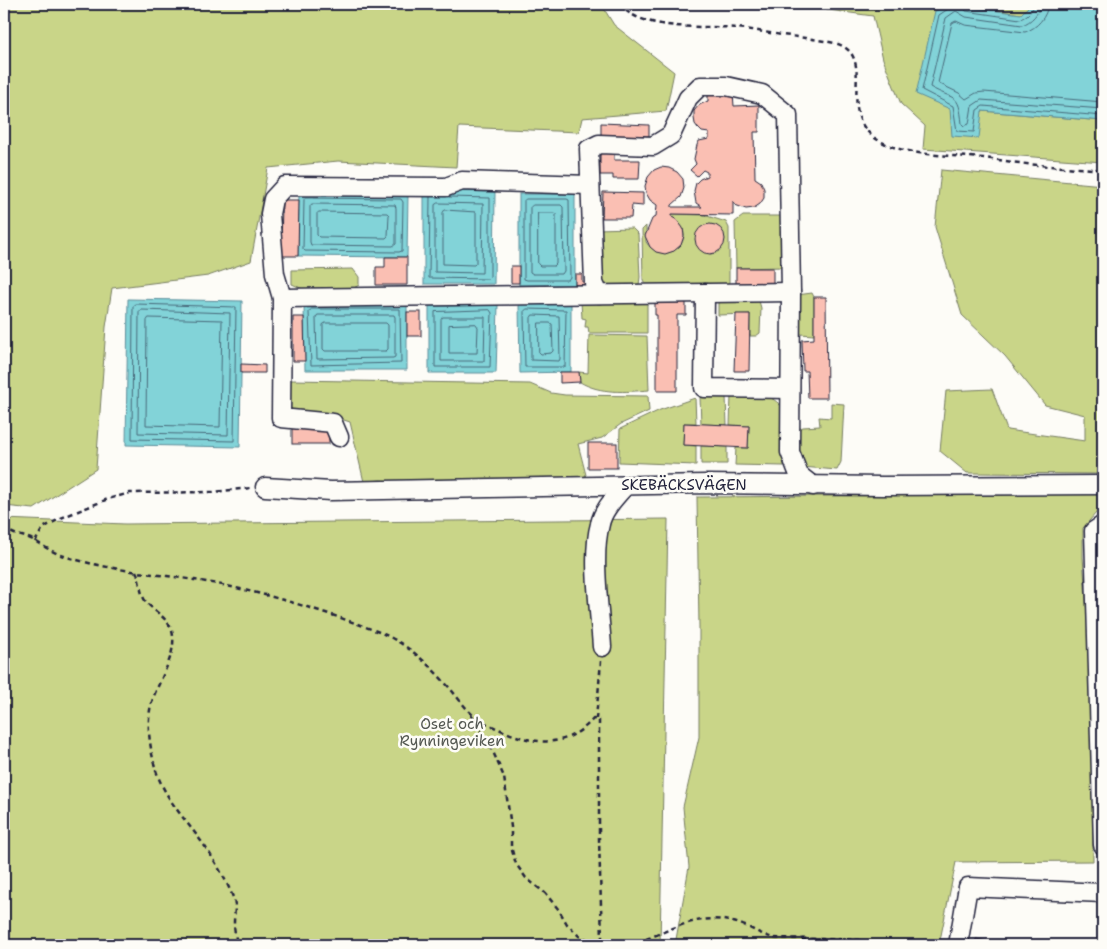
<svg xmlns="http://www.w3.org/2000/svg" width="1107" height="949" viewBox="0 0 1107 949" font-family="'Shantell Sans',sans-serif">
<rect width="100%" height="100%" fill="#fdfcf7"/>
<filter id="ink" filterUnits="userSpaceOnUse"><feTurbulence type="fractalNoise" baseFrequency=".02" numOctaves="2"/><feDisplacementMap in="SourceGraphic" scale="10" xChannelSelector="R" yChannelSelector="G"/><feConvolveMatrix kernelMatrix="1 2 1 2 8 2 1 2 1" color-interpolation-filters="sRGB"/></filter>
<g filter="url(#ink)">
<!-- green -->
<g fill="#c9d588" stroke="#767c62">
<path d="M4,4H601L614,25L674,72L666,111L582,118L579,132L459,127L456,167L338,161L268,168L251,261L208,276L112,288L106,327L96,469L34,509L4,506Z"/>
<path d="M784,4H949L935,11L982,111L1103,121V162L923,149L925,126L901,104L883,59L873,16Z"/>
<path d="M950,4H1031L1021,14Z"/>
<path d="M941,170L1103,185V474L967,473L940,451L946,391L992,389L1007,430L1085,441V415L1045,405L1005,356L962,315L935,227Z"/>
<path d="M672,214L704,215L726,222L729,228V283L727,286L648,288L643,280L642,230L646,226V242C666,271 703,236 672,217Z"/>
<path d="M743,216H784V267L736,268L735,222Z"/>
<path d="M632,228L638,234L640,277L639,285L610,289L603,285L597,229Z"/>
<path d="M353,269L359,277V285L352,289H303L292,284V270Z"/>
<path d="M812,293L814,297V335L800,334L797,295Z"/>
<path d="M647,300V333H589L588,327H585L586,319L582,318L581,302Z"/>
<path d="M723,300L759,301L761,308L760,333L756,336H750V314L718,315V302Z"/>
<path d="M589,335L647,336L649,390C626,392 600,394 580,382L579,372L588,373Z"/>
<path d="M291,380L530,384L551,393L565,395L648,396L649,411L621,424L602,438L578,444L586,475L580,480L469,490L380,480L364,482L350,422C331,414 303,419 287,408L286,383Z"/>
<path d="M731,396H766C774,399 780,403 784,411V466L735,465L736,448H748L749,426L730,425Z"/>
<path d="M700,397H726L727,425L701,424Z"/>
<path d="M695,398L696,423H684L683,445L696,446V465L619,462L620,429L660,410Z"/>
<path d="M831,403L844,404L841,462L837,470L802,467L799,464L798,429L803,427L820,426L819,417L831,418Z"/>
<path d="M701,446L727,447V464H701Z"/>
<path d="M1103,494V505L1083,528V557L1093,704L1092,736L1093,861L956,862L939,945H795L777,942L751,945H675L689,867L683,807L699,737V626L697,497Z"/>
<path d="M4,519L125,524L668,519L660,945H4Z"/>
</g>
<!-- water -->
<g fill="#82d3d8" stroke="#5c8c99">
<path d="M949,4L1021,14L1031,4H1103V121L982,111L979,138L952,136L950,109L916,94L935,11Z"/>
<path d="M424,191L495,192L494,284H424Z"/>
<path d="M299,193L408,194L407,257L298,256Z"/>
<rect x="519" y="194" width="56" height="91"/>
<path d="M128,299L242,301L240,447L126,445Z"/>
<path d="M304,304H407V370H305Z"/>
<path d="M519,304H571V372L520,373Z"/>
<path d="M498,305L496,373H429V306Z"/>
</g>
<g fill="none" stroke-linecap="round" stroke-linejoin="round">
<!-- shore -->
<g stroke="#48697a" stroke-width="1">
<path d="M950,4L948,9L939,15L922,90L953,106L957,131L974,132L977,110L983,106L1103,116"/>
<path d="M962,4L963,8L966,11L1020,19C1026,17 1034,10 1034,4"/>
<path d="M1040,4C1040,13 1031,22 1022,25L966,17L956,11L946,18L930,87C954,101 959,91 962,124L964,126L969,124L972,106L981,100L1103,109"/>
<path d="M1048,4C1047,17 1037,28 1025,32L965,25L956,21L952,23L938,83L959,93L966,99L976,93L984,92L1103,102"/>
<path d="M430,197L429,278L488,279L490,277V198L449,197"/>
<path d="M305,198L401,199L403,202L402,251L399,252L305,251L303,249L304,200Z"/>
<path d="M526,199H567L569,200L570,277L568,280H527L524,279V201Z"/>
<path d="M438,203L483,204L482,273L435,272V205Z"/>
<path d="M312,204L395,205L396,208V244L393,246L311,245L310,242V207Z"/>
<path d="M533,205H561L563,207L564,271L562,274H533L530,272V208Z"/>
<path d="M445,210L476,212V263L474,265L443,264V213Z"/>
<path d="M319,212L387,213L389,215L388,236L386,238L319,237L317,235V214Z"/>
<path d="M538,213H554L556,214V264L554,266H540L538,264Z"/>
<path d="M136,304L236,307L234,441L132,439L133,307Z"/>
<path d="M312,309H400L401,363L311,365L309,312Z"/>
<path d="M527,309L566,310L565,367H525L524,312Z"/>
<path d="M142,310L230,313L228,435L138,433L139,313Z"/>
<path d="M490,310L492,313L490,367H435V312Z"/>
<path d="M318,315H394L395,317V357L393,358L317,359L316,318Z"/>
<path d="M533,315L559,316L560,359L559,361L531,360V318Z"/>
<path d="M443,317H485L484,361H441V320Z"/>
<path d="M149,318L222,320L220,427L146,425L147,321Z"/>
<path d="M326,323H386L388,325V349L386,351H325L323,349V325Z"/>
<path d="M539,323H550L552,324L553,351L551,353L541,354L539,352Z"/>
<path d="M476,324L478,327L477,353H449V325Z"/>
</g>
</g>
<!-- building -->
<g fill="#fabfb3" stroke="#22223b">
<path d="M708,93H733L734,106L759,105V132H754L755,178L761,182L764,189V198L760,204L754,208L746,209L735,205L733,201V215L672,214V217L677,220L683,228L684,236L681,245L674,251L665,254L656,252L650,247L645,236L652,219L656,216L657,205L650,200L646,193L645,186L648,177L654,170L661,167L669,168L677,172L683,179L684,188L681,197L672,205V207H702L696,203L694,191L696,183L700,179L707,176V172L703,170L697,176L690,170L696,164L694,159L697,145L699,141L709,139V133L702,132L698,128L695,124L694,118V111L699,105L708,101Z"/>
<path d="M601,123L649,125V136L601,135Z"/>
<path d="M600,153H614V160H640L639,179H613V175H600Z"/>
<path d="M603,192L643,193V206L632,205L631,218H602Z"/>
<path d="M282,200H299L298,256H281Z"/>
<circle cx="710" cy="239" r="15"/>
<path d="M385,257H407V285H376V267H385Z"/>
<rect x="511" y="266" width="8" height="17"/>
<rect x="736" y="268" width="37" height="16"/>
<path d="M575,274H582V282H587V285H575Z"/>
<path d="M814,297H826L827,398H808L807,371H803L802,340L814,339Z"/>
<path d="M655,301H686V315H677V391H657V315H655Z"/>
<rect x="407" y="312" width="14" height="24"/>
<path d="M736,314H750L749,371H734Z"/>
<path d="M293,317H304L305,361H293Z"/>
<path d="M241,364L265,365V373H241Z"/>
<path d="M560,372H579L580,382L560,383Z"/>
<path d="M684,423L749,426L748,448L683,445Z"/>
<rect x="292" y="427" width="37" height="17"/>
<rect x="588" y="443" width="29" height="25"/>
<path d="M976,939L1005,944V945H975Z"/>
</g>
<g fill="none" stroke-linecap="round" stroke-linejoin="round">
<defs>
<g id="minor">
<path d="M705,293L704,388L790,389"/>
<path d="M599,294L594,283L589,149L599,144L653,146L671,135L688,98L700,86H726L762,94L788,115L791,292L790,452L799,475L813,486"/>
<path d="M282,298L791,292"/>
<path d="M339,437L333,423L281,418L282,298L275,274L270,214L273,199L285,186L446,187L462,181L590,185"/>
<path d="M265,487L331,491L706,484L883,486L1103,485"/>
<path d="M1103,525L1094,531L1103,845"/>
<path d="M602,647C600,613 591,556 600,524C603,509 616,497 625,486"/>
<path d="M958,945L968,887L1103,893"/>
</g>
</defs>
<!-- minor casing -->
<use href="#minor" stroke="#22223b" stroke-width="21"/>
<!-- path -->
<g stroke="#22223b" stroke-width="2.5" stroke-dasharray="5 4" stroke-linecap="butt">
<path d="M619,4C644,33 703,25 738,28C755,30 773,34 790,36C805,38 820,40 835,43C877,55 839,106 870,134C895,157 950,155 983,158C1002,160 1020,164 1039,165C1060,167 1082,168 1103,170"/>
<path d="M4,527C15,537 19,534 31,539C41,544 50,551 61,555C114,573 172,574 227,586C278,597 330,613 379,632C406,643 428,663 447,685C456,695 464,707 474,716C482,722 492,726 501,730C535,745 566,749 593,719L599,720V839L602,939L605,945"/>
<path d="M35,542L43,528L61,518L108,499L130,493L213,492L251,488"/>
<path d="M136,571C141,581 139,594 147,603C156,613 167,617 172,631C179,656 154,685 150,710C147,727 150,746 154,763C161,793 180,813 198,837C211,854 227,880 234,900C236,907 234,915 234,923C234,930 236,938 237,945"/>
<path d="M471,715L491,747L504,777L511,827V847L516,864L526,878L545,893L559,910L567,924L579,936L601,945"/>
<path d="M596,719L601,661"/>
<path d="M629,945C664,935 695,911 733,922C747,925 759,934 773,938L859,940L881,945"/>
</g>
<!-- minor -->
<use href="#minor" stroke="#fdfcf7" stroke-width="18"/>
</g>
</g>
<g text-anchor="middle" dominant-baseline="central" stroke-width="5" stroke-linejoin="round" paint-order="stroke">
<!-- street labels -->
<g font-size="15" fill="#22223b" stroke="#fdfcf7">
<text x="684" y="485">SKEBÄCKSVÄGEN</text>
</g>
<!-- park labels -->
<g font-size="15" fill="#545852" stroke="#fdfcf7">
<text x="452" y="724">Oset och<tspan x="452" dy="17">Rynningeviken</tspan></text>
</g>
</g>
<!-- margin -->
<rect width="1107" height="949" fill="none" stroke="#fdfcf7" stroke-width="20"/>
<rect x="10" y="10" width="1087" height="929" fill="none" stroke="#22223b" stroke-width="2" filter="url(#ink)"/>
</svg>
